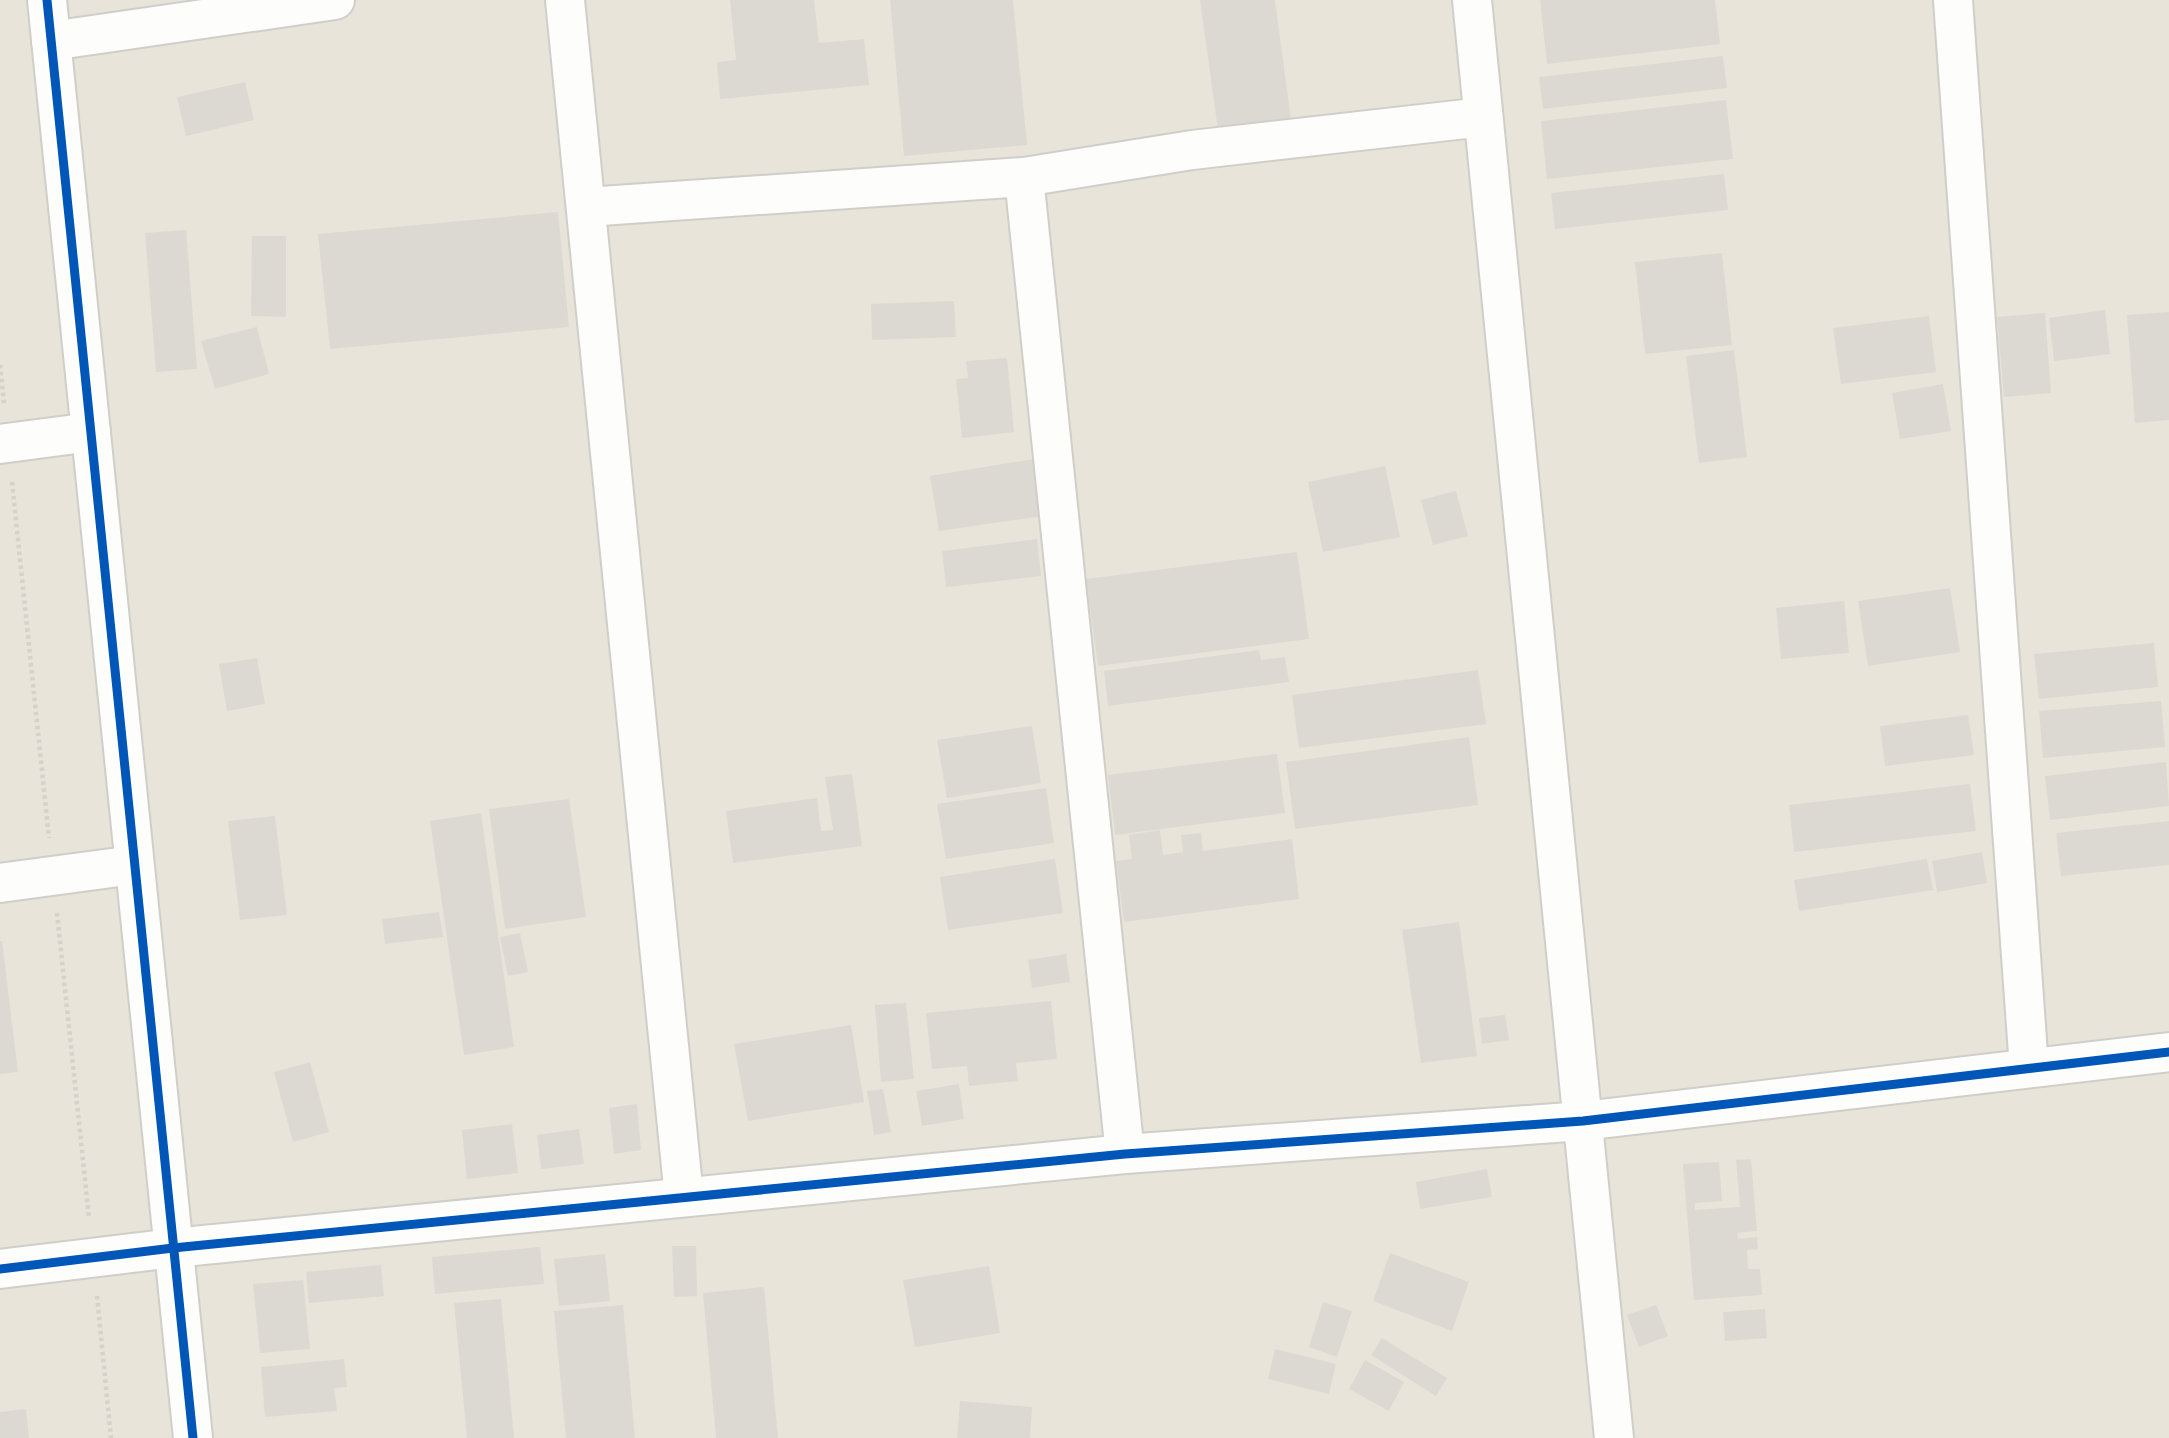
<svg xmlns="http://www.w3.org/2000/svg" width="2169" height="1438" viewBox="0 0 2169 1438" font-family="'Exo 2',sans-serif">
<rect width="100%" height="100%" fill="#f3f2ed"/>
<!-- residential -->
<rect fill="#e8e4da" x="0" y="0" width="2169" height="1438"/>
<!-- building -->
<g fill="#dcd9d3">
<path d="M730,0H814L819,43L864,39L869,85L720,99L717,62L736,60Z"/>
<path d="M890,0H1013L1027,145L904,156Z"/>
<path d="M1200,0H1275L1291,120L1218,130Z"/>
<path d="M1540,0H1715L1720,44L1547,64Z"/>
<path d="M1723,56L1727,88L1543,109L1539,77Z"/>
<path d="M245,82L254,120L186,136L177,97Z"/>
<path d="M1726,100L1733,159L1547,179L1541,121Z"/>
<path d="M1724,174L1728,210L1555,229L1551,193Z"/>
<path d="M558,212L569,327L330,349L318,234Z"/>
<path d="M186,230L197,369L156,372L145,233Z"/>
<path d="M252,236H286V317L251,316Z"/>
<path d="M1722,253L1732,345L1645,354L1635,262Z"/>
<path d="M954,301L956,337L872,340L871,304Z"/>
<path d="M2105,310L2110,354L2054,361L2049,318Z"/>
<path d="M2169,312V420L2135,423L2127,315Z"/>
<path d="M2045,313L2051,393L2004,397L1997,317Z"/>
<path d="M1929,316L1936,372L1841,384L1833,328Z"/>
<path d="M257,327L269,374L215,389L201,341Z"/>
<path d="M1734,350L1747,457L1699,463L1686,356Z"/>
<path d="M1007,358L1014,432L962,438L956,379L968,378L966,361Z"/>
<path d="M1943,384L1951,431L1900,439L1892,393Z"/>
<path d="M1034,459L1043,516L939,531L930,476Z"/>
<path d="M1385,466L1400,537L1323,552L1308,482Z"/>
<path d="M1456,491L1468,536L1433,545L1421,500Z"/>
<path d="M1037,539L1041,576L946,587L942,551Z"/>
<path d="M1297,552L1309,639L1098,666L1086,579Z"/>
<path d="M1950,588L1960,652L1868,666L1858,601Z"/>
<path d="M1844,601L1849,653L1781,659L1776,608Z"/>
<path d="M2154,643L2158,687L2039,699L2034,654Z"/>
<path d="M1259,650L1261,660L1285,657L1289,682L1108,706L1104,671Z"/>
<path d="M257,658L265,704L227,711L219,664Z"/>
<path d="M1478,670L1486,724L1299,748L1292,695Z"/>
<path d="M2161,701L2165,747L2043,758L2039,711Z"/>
<path d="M1968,715L1974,755L1885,766L1880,726Z"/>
<path d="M1032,726L1041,783L947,798L937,740Z"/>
<path d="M1469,737L1478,805L1295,829L1286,762Z"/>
<path d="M1277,754L1285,813L1115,835L1108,775Z"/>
<path d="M2166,762L2169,806L2050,820L2045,776Z"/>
<path d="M852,774L862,846L733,863L726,811L817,798L821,831L833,830L825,777Z"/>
<path d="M1970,784L1976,831L1794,852L1789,805Z"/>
<path d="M1046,788L1054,843L946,859L937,804Z"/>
<path d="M569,799L586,917L505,929L489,809Z"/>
<path d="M481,813L514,1047L464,1055L430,821Z"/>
<path d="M275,816L287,915L240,920L228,821Z"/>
<path d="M2169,821V865L2061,876L2056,833Z"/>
<path d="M1160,830L1163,855L1183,852L1181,835L1201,833L1203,851L1292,839L1299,899L1124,922L1116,861L1132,859L1129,835Z"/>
<path d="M1982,852L1987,883L1937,892L1932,861Z"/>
<path d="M1055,859L1063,913L948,930L940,877Z"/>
<path d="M1927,859L1933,890L1799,911L1794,880Z"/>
<path d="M439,912L443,937L385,944L382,919Z"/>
<path d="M1459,922L1477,1056L1421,1063L1402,930Z"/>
<path d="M520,933L528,972L508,976L500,937Z"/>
<path d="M0,941H2L18,1072L0,1074Z"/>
<path d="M1066,954L1070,982L1032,988L1028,960Z"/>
<path d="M1051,1001L1057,1059L1016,1063L1018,1081L969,1086L967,1066L932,1069L926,1013Z"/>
<path d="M906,1003L914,1079L881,1082L875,1005Z"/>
<path d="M1505,1015L1509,1040L1482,1044L1479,1018Z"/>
<path d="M851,1025L864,1102L748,1121L734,1044Z"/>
<path d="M310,1062L329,1132L293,1142L274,1072Z"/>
<path d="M959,1084L964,1119L922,1126L916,1091Z"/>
<path d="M883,1089L891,1132L874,1135L867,1091Z"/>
<path d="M637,1104L641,1150L614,1154L609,1108Z"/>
<path d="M512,1124L518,1173L467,1179L462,1130Z"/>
<path d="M579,1129L584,1164L541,1169L537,1135Z"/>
<path d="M1751,1159L1757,1231L1737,1233L1738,1239L1757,1237L1758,1249L1747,1250L1748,1269H1760L1762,1295L1694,1300L1683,1164L1719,1162L1722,1201L1695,1203V1210L1740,1207L1736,1160Z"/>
<path d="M1487,1169L1492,1197L1420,1209L1416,1182Z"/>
<path d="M672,1246H696L697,1296L674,1297Z"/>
<path d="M540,1247L544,1284L435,1294L432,1257Z"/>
<path d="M1390,1253L1469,1282L1452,1331L1373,1301Z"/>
<path d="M605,1254L610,1301L559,1306L554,1259Z"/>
<path d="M381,1265L384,1296L309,1303L306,1272Z"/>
<path d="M989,1266L1000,1333L915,1347L903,1280Z"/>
<path d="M303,1280L310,1349L260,1353L253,1284Z"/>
<path d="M764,1287L778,1438H716L703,1293Z"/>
<path d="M501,1299L514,1438H467L454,1303Z"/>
<path d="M1323,1302L1352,1311L1337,1357L1309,1347Z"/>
<path d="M623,1305L635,1438H566L554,1311Z"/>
<path d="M1656,1305L1668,1336L1639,1347L1627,1315Z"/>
<path d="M1765,1309L1767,1338L1725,1341L1723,1312Z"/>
<path d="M1382,1338L1447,1378L1436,1396L1371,1355Z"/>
<path d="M1275,1349L1336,1364L1329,1394L1268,1379Z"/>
<path d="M344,1359L347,1387L334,1388L337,1411L265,1417L261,1367Z"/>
<path d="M1365,1360L1404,1382L1389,1411L1349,1389Z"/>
<path d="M960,1401L1032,1407L1030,1438H957Z"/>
<path d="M26,1409L29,1438H0V1412Z"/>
</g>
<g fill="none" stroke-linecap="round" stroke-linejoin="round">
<defs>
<g id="minor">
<path d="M565,0L684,1197"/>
<path d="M1472,0L1614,1438"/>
<path d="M1953,0L2029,1068"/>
<path d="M51,41L335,0"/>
<path d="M1024,177L1125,1154"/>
<path d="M586,207L1024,177L1192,150L1483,117"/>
<path d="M0,444L91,432"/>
<path d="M0,883L134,865"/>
<path d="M0,1269L173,1248L1125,1154L1583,1121L2169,1052"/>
</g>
<path id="tertiary" d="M47,0L193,1438"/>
</defs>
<!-- minor casing -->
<use href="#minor" stroke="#d0cec9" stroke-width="42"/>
<!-- tertiary casing -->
<use href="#tertiary" stroke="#d0cec9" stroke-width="42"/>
<!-- path -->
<g stroke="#d3d2cb" stroke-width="4.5" stroke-dasharray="3.5 3.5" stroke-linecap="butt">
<path d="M0,365L4,403"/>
<path d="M12,482L49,838"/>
<path d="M57,913L89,1218"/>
<path d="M97,1296L111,1438"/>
</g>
<!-- minor -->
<use href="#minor" stroke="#fdfdfc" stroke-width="38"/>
<!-- tertiary -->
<use href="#tertiary" stroke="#fdfdfc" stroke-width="38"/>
<defs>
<g id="cycleway">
<path d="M47,0L193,1438"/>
<path d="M0,1269L173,1248L1125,1154L1583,1121L2169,1052"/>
</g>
</defs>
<!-- cycleway casing -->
<use href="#cycleway" stroke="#fff" stroke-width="13"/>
<!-- cycleway -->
<use href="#cycleway" stroke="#0057b8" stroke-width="9"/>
</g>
</svg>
